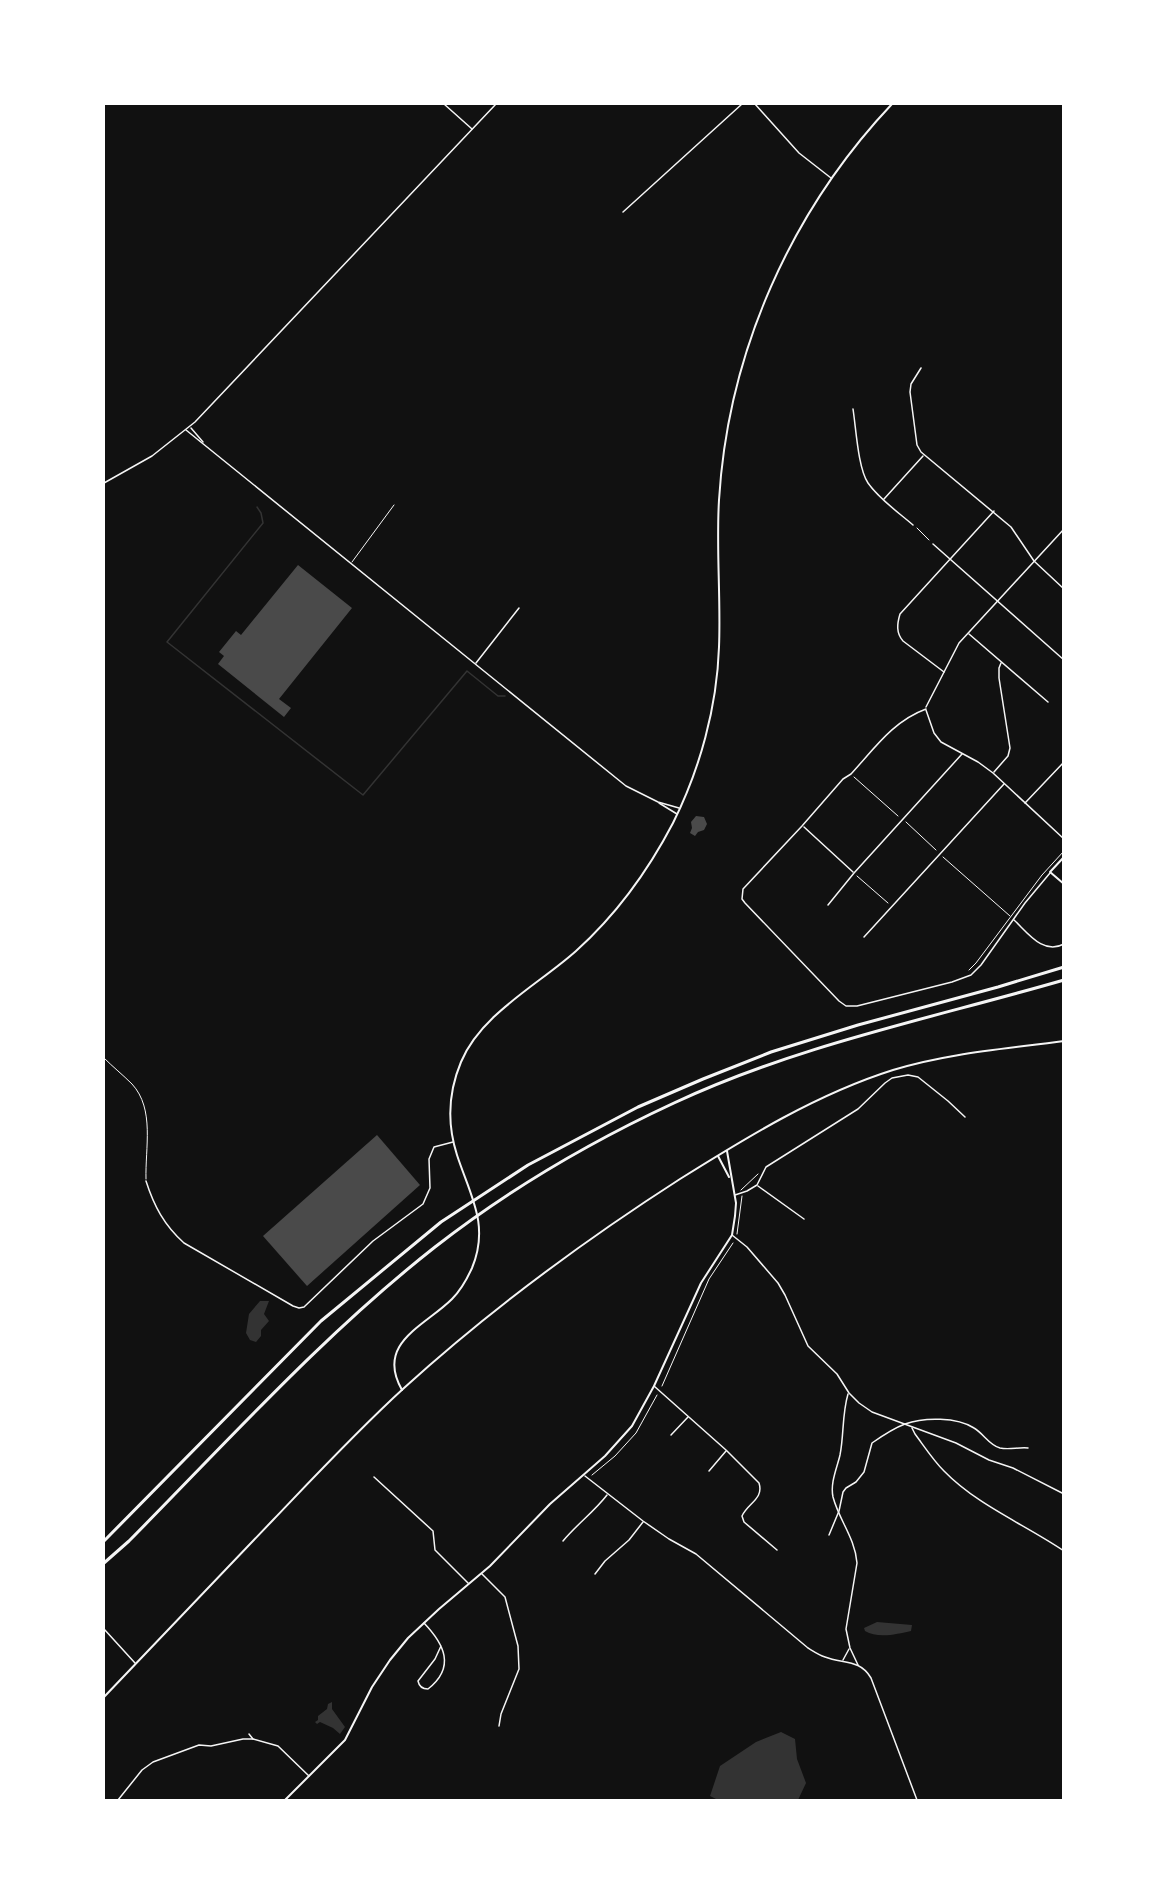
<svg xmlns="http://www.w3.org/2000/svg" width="1167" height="1904" viewBox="0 0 1167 1904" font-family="Raleway,sans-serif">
<rect width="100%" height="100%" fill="#111"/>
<!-- water -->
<g fill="#333">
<path d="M260,1301H269L264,1314L269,1321L261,1330V1336L256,1342L250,1340L246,1333L249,1314Z"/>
<path d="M877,1622L912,1625L911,1631C897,1634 878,1639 865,1631L864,1628Z"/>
<path d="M332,1702V1709L345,1727L340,1734L333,1728L320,1722L317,1724L315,1722L318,1720V1716L327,1709L328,1704Z"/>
<path d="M781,1732L795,1739L797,1759L806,1783L798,1800H718L710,1796L720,1766L756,1742Z"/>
</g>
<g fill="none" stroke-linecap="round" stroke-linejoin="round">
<!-- stream -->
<path stroke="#333" stroke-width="1.5" d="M257,507L261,513L263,523L167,642L363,795L467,671L498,696H505"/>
</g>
<!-- building -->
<g fill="#4a4a4a">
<path d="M298,565L352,608L279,699L291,708L284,717L218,664L224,656L219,652L236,631L241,635Z"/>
<path d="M696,816L704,817L707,824L704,830L698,832L695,836L690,833L692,828L691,822Z"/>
<path d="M377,1135L420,1185L307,1286L263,1236Z"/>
</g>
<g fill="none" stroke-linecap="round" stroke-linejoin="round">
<!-- path -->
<g stroke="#f5f5f5" stroke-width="1">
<path d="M917,528L929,540"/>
<path d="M854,777L898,816"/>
<path d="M906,822L936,850"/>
<path d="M943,857L1010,916"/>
<path d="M857,876L888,903"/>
<path d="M969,970L976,963L1042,875L1064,851"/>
<path d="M741,1190L758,1174"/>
<path d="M737,1234L742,1196"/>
<path d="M662,1386L709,1279L733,1243"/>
<path d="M592,1475L615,1456L636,1433L657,1395"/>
</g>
<!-- service -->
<g stroke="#f5f5f5" stroke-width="1">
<path d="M352,562L394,505"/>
<path d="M104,1058C113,1067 123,1075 132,1084C155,1109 145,1148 146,1179"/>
</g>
<!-- minor -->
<g stroke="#f5f5f5" stroke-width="1.5">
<path d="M444,104L472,129"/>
<path d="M755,104L799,153L831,178"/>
<path d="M623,212L742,104"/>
<path d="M921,368L911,384L910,392L917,445L921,452L1011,527L1034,561L1064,589"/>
<path d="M853,409C856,428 858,468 868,483C879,499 898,512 913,525"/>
<path d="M191,428L203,442"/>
<path d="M186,430L626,786L658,802L679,808"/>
<path d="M104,483L152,456L195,422L496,104"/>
<path d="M884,499L923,456"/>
<path d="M933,544L1064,660"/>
<path d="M969,634L1048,702"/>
<path d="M476,663L519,608"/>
<path d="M944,672L903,641C896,633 897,624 900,614L994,511"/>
<path d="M926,707L959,643L1064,529"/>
<path d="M926,709C893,721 874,749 851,774L843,779L802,826L743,889L742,899L745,903L839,1001L846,1006H857L952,982L971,975L981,965L1025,903L1050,873"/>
<path d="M926,710L934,733L941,742L978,762L993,773L1064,839"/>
<path d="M994,772L1008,756L1010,748L999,678V668L1001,663"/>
<path d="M659,803L677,814"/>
<path d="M1025,803L1064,762"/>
<path d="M804,827L853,872"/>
<path d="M828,905L854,873L962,754"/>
<path d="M1014,920C1028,933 1043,955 1064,944"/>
<path d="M864,937L1004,784"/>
<path d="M146,1181C154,1206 164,1225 184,1243L293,1306L299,1308L304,1307L373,1241L423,1204L430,1188L429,1159L434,1147L453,1142"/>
<path d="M758,1186L804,1219"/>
<path d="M735,1195L747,1191L757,1185L766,1167L858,1109L885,1083L892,1078L908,1075L918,1077L948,1101L965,1117"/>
<path d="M732,1235L747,1247L778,1283L785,1295L808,1346L837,1374L849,1393L859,1403L872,1412L956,1443L989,1460L1013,1468L1064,1494"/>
<path d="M654,1386L726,1450L759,1483C764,1499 748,1503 742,1516L744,1522L777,1550"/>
<path d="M848,1394C842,1414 844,1435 840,1455C837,1468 830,1483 833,1497C839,1520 855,1538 857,1563L846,1629L850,1648L858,1665"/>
<path d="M912,1428L915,1434C924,1446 933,1460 944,1471C977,1505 1024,1524 1064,1551"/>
<path d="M671,1435L688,1417"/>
<path d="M709,1471L726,1451"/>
<path d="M585,1476L643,1521L669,1539L696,1554L808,1648C813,1651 819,1655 825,1657C843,1664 860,1659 871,1678L917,1800"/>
<path d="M374,1477L433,1531L435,1550L468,1583"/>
<path d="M829,1535L839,1511L843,1492L846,1488L856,1482L864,1472L872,1443C882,1436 894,1428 905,1424C924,1417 957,1417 974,1428C984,1434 989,1445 1000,1448C1009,1450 1019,1447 1028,1448"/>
<path d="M563,1541C577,1524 594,1512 607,1495"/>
<path d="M482,1574L505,1597L518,1646L519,1669L501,1714L499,1726"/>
<path d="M595,1574L605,1561L629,1540L643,1522"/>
<path d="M424,1623C444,1644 456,1667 428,1689C422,1689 419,1686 418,1681L435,1659L441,1646"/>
<path d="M104,1629L135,1663"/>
<path d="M843,1660L849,1649"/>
<path d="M249,1734L253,1739L278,1746L309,1776"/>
<path d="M118,1800L142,1770L153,1762L199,1745L211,1746L243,1739H253"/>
</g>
<!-- tertiary -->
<g stroke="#f5f5f5" stroke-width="2">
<path d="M1064,857L1050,872L1064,884"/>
<path d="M718,1156L729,1177"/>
<path d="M285,1800L345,1740L372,1687L390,1660L408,1638L439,1609L490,1566L550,1504L605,1456L632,1426L654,1386L701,1283L732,1235L735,1216L736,1203L727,1151"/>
</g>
<!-- secondary -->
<g stroke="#f5f5f5" stroke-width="2">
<path d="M402,1390C375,1343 425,1326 452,1299C461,1290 467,1279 472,1268C490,1225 470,1195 457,1155C447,1124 448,1093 461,1062C481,1014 538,985 576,951C616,915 648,871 673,823C700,769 717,707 719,647C721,598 716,549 719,500C728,352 791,211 892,104"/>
<path d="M104,1697C160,1638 216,1579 273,1520C316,1475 358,1430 404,1388C490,1310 582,1242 680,1179C747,1137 817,1094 893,1070C948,1053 1006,1049 1064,1041"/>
</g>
<!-- motorway -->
<g stroke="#f5f5f5" stroke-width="3">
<path d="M104,1541L321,1321L441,1222L528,1165L638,1107L703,1079L771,1052L858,1025L998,987L1064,967"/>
<path d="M104,1563L129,1541C228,1441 324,1334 435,1247C507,1191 592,1141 674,1103C798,1045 933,1018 1064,980"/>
</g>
</g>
<!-- border -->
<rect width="1167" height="1904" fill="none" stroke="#ffffff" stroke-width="210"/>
</svg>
